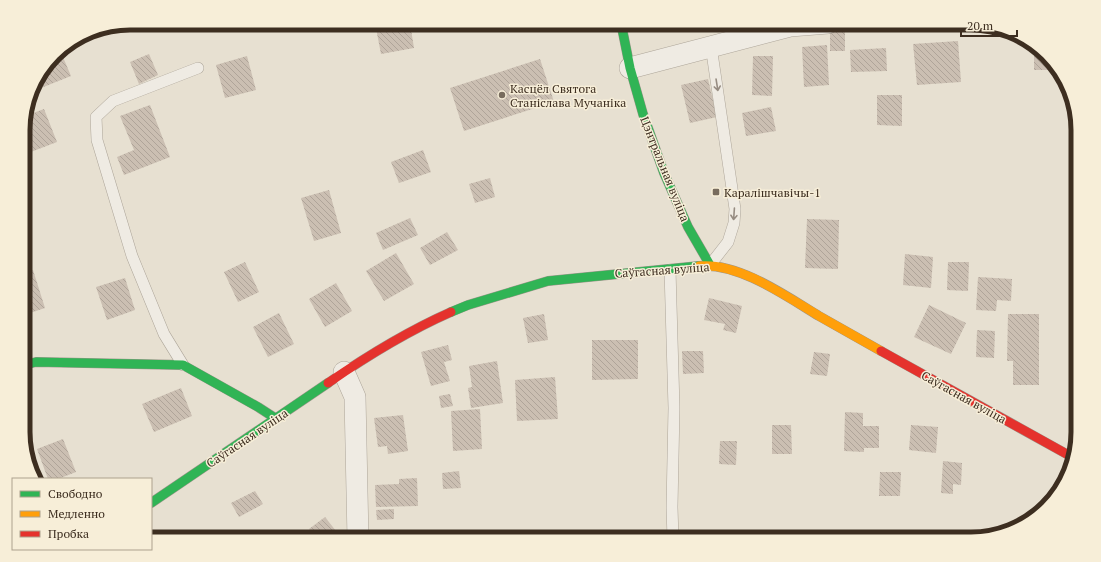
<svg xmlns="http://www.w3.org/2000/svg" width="1101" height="562" viewBox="0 0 1101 562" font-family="'PT Serif',serif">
<defs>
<pattern id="building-back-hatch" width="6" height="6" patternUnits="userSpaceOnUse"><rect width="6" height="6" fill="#cbbfb2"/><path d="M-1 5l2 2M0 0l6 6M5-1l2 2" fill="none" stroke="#afa499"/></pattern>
</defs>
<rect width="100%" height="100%" fill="#e7e0d1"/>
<!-- building -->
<g fill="url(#building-back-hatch)">
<path d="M375,23H410L414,48L381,54Z"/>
<rect x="830" y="32" width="15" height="19"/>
<path d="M958,41L961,82L917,85L913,44Z"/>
<path d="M827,45L829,85L804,87L802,47Z"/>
<path d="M1034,47L1053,63V70H1034Z"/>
<path d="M886,48L887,71L851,72L850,50Z"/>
<path d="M60,50L71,76L36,90L34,83Z"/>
<path d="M149,54L158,75L139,84L130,62Z"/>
<path d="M247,56L256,90L225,98L216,65Z"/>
<path d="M753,56H773L772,96L752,95Z"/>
<path d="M540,59L554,102L464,131L450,88Z"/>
<path d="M708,79L717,117L690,123L681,85Z"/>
<path d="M877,95H902V126L877,125Z"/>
<path d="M150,105L170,157L124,175L117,157L134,150L120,116Z"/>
<path d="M771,107L776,131L746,136L742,113Z"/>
<path d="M44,109L57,142L23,155V123L25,116Z"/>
<path d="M423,150L431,172L399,183L391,162Z"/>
<path d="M490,178L495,197L475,203L469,184Z"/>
<path d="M329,190L341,233L314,241L301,198Z"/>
<path d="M410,218L418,235L383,250L376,233Z"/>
<path d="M807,219L839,220L838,269L805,268Z"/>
<path d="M447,232L458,250L430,265L420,248Z"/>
<path d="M396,253L414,284L384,301L366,271Z"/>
<path d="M905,254L933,257L931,288L903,285Z"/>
<path d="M1073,257H1078V331H1070Z"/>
<path d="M245,262L259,292L238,302L224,272Z"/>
<path d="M948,262H969L968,291L947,290Z"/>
<path d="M33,270L45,308L24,315V273Z"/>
<path d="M978,277L1012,279L1011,301L997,300L996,311L976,310Z"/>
<path d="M125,278L135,310L107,320L96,287Z"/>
<path d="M336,283L352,311L325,327L309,299Z"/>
<path d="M709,298L742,306L736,333L723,330L725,324L704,320Z"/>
<path d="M929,305L966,323L951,354L914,337Z"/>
<path d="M279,313L294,344L268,357L253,327Z"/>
<path d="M544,314L548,340L528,343L523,318Z"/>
<path d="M1008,314H1039V385H1013V361H1007Z"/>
<path d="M977,330L995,331L994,358L976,357Z"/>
<path d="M592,340H638V379L592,380Z"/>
<path d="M448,345L452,360L444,362L450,381L431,386L421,352Z"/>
<path d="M1073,350L1078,351V385L1069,384Z"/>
<path d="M682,351H703L704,373L683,374Z"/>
<path d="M814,352L830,354L827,376L810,374Z"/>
<path d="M497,361L503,403L471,408L468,388L472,387L469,366Z"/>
<path d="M555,377L558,419L517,421L515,380Z"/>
<path d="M181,388L192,416L154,432L142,404Z"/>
<path d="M450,394L453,406L441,408L439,396Z"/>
<path d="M1072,395L1078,396V419L1069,418Z"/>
<path d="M480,409L482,449L453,451L451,411Z"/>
<path d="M845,412L863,413V426H879V448H864V452L844,451Z"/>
<path d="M403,415L408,451L388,454L387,446L378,447L374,418Z"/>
<path d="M772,425H791L792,454H772Z"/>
<path d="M911,425L938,427L936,453L909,450Z"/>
<path d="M63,439L76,472L58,479H48L37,449Z"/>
<path d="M720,441H737L736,465L719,464Z"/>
<path d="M943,461L962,463L961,485L953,484V494L941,493Z"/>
<path d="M459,471L461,488L443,489L442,473Z"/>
<path d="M880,472H901L900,496H879Z"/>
<path d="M417,478L418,506L376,507L375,485L399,484V479Z"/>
<path d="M255,491L263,504L239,517L231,503Z"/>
<path d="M394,509V519L377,520L376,510Z"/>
<path d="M325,517L336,531L325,539H317L309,529Z"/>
</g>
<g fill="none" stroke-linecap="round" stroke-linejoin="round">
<defs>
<g id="lane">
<path d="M710,265L728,242L734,223L735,209L711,46"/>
<path d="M670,270L674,408L672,507L673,539"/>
<path d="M183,365L164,334L132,256L97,140L96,117L113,101L198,68"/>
</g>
<g id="street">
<path d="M630,68L790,26L828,23"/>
<path d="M344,372L355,397L358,539"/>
</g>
<g id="fast">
<path d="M621,23L630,68L643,114L664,173L688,227L710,265"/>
<path d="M451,312L468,305L548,281L699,266"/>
<path d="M24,365L36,362L183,365L258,407L275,418"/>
<path d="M151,503L328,383"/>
</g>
<path id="slow" d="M699,266C738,262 786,296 819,316C840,328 860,339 881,351"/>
<g id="jam">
<path d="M881,351L1072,457"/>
<path d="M328,383C367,356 408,331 451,312"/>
</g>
</defs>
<!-- lane casing -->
<use href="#lane" stroke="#ada599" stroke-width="12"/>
<!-- street casing -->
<use href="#street" stroke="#ada599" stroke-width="22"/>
<!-- fast casing -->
<use href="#fast" stroke="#9c958a" stroke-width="10"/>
<!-- slow casing -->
<use href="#slow" stroke="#9c958a" stroke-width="10"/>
<!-- jam casing -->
<use href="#jam" stroke="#9c958a" stroke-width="10"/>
<!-- lane -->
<use href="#lane" stroke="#efebe3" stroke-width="11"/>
<!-- street -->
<use href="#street" stroke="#efebe3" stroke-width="21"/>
<!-- fast -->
<use href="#fast" stroke="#30b455" stroke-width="9"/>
<!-- slow -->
<use href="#slow" stroke="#ff9f0a" stroke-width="9"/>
<!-- jam -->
<use href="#jam" stroke="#e5322d" stroke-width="9"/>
</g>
<!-- one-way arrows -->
<defs><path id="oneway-shaft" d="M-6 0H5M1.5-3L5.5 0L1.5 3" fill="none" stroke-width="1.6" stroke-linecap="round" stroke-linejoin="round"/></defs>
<g stroke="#968c82">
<use href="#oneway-shaft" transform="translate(717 85) rotate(81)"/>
<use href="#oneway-shaft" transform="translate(734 214) rotate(94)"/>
</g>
<!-- markers -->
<g fill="#786c5e" stroke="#f7eed8" stroke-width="1.5">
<circle cx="502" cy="95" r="4"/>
<rect x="712" y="188" width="8" height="8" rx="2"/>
</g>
<g text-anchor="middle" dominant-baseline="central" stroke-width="3" stroke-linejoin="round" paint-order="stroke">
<!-- poi labels -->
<g font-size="12" fill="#3d2e20" stroke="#f7eed8" text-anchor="start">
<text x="510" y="88">Касцёл Святога<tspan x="510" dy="14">Станіслава Мучаніка</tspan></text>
<text x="724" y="192">Каралішчавічы-1</text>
</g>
<!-- street labels -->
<g font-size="12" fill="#3d2e20" stroke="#f7eed8">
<text transform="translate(665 169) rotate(68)">Цэнтральная вуліца</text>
<text transform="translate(662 270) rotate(-4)">Саўгасная вуліца</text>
<text transform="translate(964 397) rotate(29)">Саўгасная вуліца</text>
<text transform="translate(247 438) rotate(-34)">Саўгасная вуліца</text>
</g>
</g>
<!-- crop -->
<path d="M0 0H1101V562H0ZM130 30H971A100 100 0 0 1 1071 130V432A100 100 0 0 1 971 532H130A100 100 0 0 1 30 432V130A100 100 0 0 1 130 30Z" fill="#f7eed8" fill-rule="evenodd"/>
<path fill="none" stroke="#3d2e20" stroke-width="5" d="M130 30H971A100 100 0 0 1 1071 130V432A100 100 0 0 1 971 532H130A100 100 0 0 1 30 432V130A100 100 0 0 1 130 30Z"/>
<!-- legend -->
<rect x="12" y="478" width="140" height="72" fill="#f7eed8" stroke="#ada18e"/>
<rect x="20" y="491" width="20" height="6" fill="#30b455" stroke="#ada18e"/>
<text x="48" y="498" font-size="12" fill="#3d2e20">Свободно</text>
<rect x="20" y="511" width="20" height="6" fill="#ff9f0a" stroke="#ada18e"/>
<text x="48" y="518" font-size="12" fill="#3d2e20">Медленно</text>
<rect x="20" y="531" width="20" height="6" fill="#e5322d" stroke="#ada18e"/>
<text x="48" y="538" font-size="12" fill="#3d2e20">Пробка</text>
<!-- scale -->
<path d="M961 30v6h56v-6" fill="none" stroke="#3d2e20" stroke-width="2"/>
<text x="967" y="30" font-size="12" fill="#3d2e20" stroke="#f7eed8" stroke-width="3" paint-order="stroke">20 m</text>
</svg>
